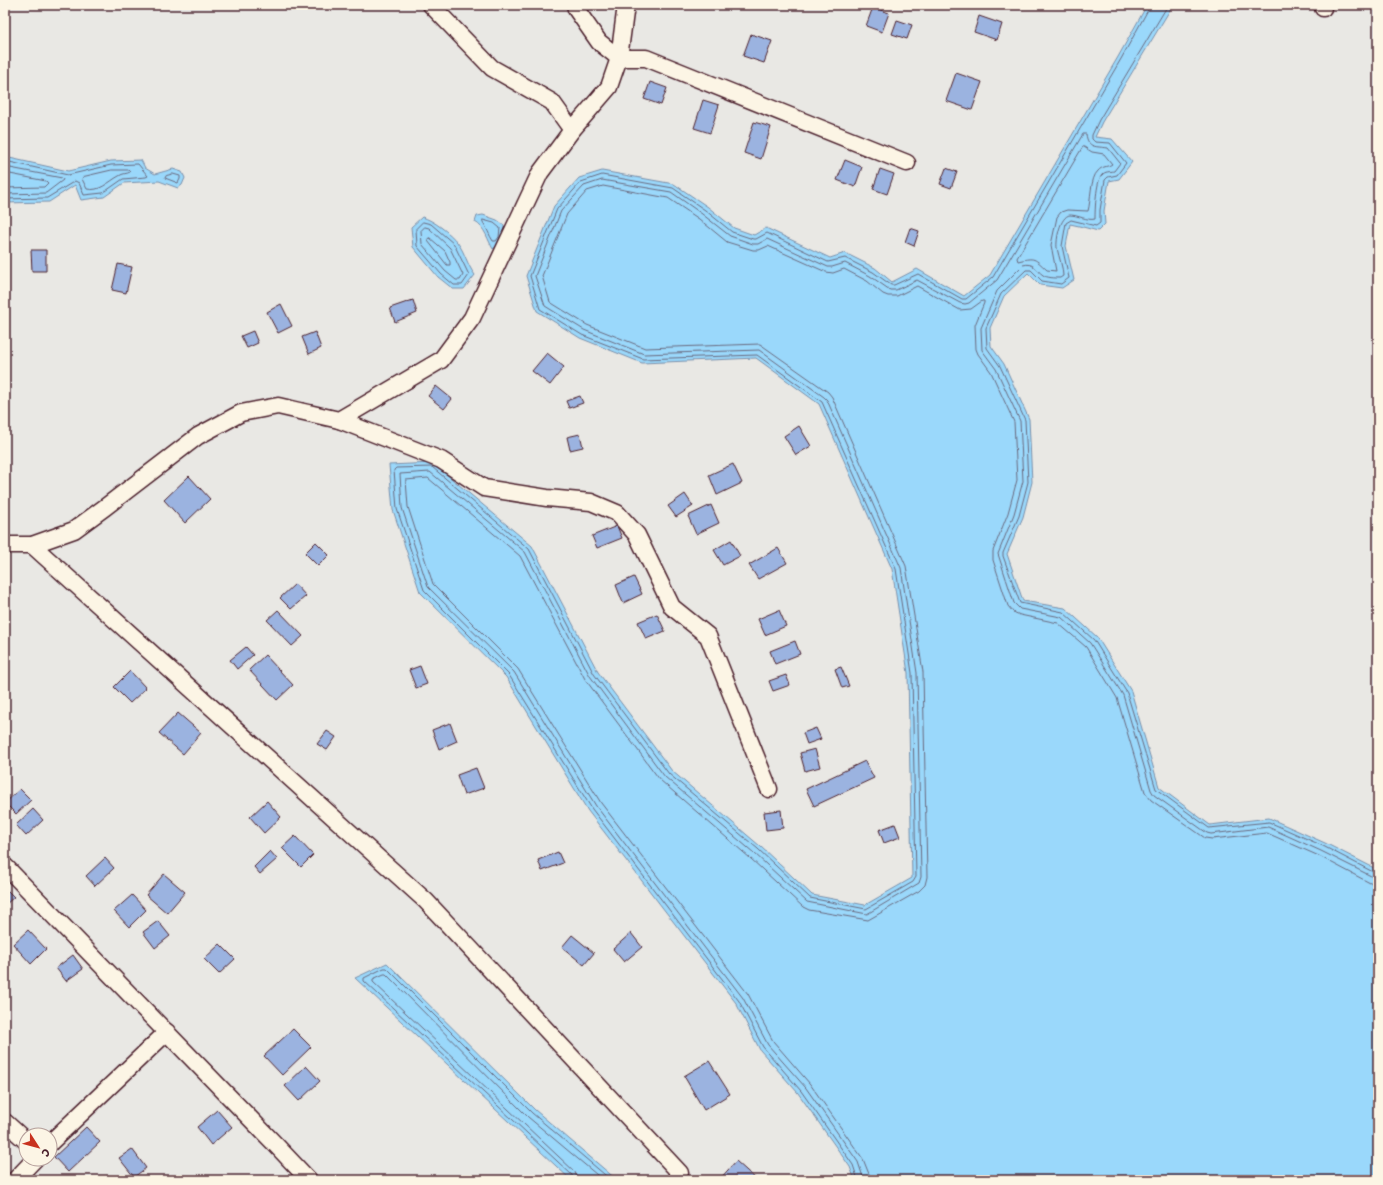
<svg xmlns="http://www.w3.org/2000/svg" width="1383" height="1185" viewBox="0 0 1383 1185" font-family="'Shantell Sans',sans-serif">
<rect width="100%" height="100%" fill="#e9e8e4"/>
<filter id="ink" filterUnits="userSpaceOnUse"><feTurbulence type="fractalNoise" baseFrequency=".025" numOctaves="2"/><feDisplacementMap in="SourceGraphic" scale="8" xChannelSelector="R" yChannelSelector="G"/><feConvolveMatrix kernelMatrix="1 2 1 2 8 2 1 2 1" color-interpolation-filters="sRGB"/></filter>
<g filter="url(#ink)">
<!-- water -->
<g fill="#9ad8fb" stroke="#7a8ea8">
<path d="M1147,5H1173L1102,122L1095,137L1112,139L1132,162L1119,179L1109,181L1104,211L1105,224L1098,231L1079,226L1070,224L1066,246L1074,280L1062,288L1040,285L1028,273L1004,296L990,328L991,346L1004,364L1029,419L1032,482L1023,517L1007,554L1023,601L1065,608L1097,637L1131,691L1159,787L1210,825L1269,818L1325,843L1378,870V1180H855L850,1167L798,1093L760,1050L736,1003L588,811L506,677L420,592L393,510L389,465L433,463L532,546L598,672L672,771L760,846L812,895L865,905L912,878L908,673L892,569L819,404L756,358L642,363L580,338L537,311L526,276L554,206L579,178L602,171L674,184L708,207L734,228L754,235L766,228L830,258L845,253L875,268L892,282L917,269L964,296L990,275L1118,57Z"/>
<path d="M5,157L68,171L111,161L141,160L145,168L155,174L173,169L182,172L185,178L182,185L178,188L159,181L124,183L104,197L81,200L75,185L49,202L5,203Z"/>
<path d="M483,215L497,220L504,225C505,235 501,243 493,249C488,241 485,227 475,222L477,216Z"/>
<path d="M422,217C433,220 450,233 457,242C465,252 467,265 475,275L464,289H453L438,277L413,247L411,227Z"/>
<path d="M387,963L535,1110L617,1180H571L355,978Z"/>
</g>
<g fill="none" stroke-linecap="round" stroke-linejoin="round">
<!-- shore -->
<g stroke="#6a697e" stroke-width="1">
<path d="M1168,5L1099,120L1092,135V139L1095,142L1110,143L1126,163L1117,175L1108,177L1105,180L1100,210V223L1096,226L1071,220L1066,223L1062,246L1069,278L1061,284L1042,281L1031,270H1026L1001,294L986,328L987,348L1000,366L1025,420L1028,482L1019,516L1003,553V556L1020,603L1063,612L1094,640L1127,693L1156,789L1209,828L1269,822L1323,846L1375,873H1378"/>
<path d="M1084,147L1092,152L1104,154L1112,164C1108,167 1102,166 1098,171C1090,178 1091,201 1088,211L1067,210L1061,212L1057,217L1051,245L1056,271L1047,270C1034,258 1035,257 1018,261L1017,258L1082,148Z"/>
<path d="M5,161L68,175L111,165L138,164L148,176L146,177L123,179L103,193L84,195L79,183L75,181L47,198L5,199"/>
<path d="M5,167L62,178L63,180L46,193L5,194"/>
<path d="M112,170H128L130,172C127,174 123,173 119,176C108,182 100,192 87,189L82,179L83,177Z"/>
<path d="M5,173L46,181L48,183L44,187L5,188"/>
<path d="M173,174L180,176V179L178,183L165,178L166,176Z"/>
<path d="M483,220L494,223L500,228L499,237L496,241H493C489,235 487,228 483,222Z"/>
<path d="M423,222L431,224L454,244L469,275L462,285H454L441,274L417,246L416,229Z"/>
<path d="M425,227L429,228L450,248L463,275L460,280H456L445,271L422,244L421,231Z"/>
<path d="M430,238L445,251L450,262V265H447L428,241V239Z"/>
<path d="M573,1180L572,1175L364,981V978L384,968H387L532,1113L611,1180"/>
<path d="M578,1180L575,1172L373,982V979L384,974H386L528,1117L603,1180"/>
<path d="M858,1180L853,1165L801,1091L763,1047L739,1001L592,809L509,675L424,590L397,509L394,470L396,468L432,467L529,549L594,674L669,774L758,849L810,898L866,909L913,882L916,877L912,673L896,569L822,402L757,355L643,359L582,335L540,309L530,276L557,209L581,182L602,175L673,188L705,210L732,232L753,239H756L767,233L828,262L845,258L873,272L891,285H894L918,274L962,299H966L993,277L1121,59L1149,8L1150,5"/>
<path d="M864,1180L858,1162L806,1088L768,1045L743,998L596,806L514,672L428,587L402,508L400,474L430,472L525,552L590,676L665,777L754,853L807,902L867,914L919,883L921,877L917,673L901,568L827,400L824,397L759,350L644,354L584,330L545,306L535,276L561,211L584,186L602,180L671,192L702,214L730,236L753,244H758L767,239L828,267H832L845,263L870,276L890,290H896L917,280L960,303L965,304L969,303L997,280L1083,134H1086C1088,149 1096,146 1108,148L1120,163L1114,171C1110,172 1105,171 1102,175C1096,181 1095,210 1095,219C1087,221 1078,215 1070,215C1060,216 1056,240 1057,248C1059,258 1063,267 1063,276L1060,278C1055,278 1047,278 1043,275C1036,270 1034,262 1023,265L997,291L981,328L982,350L996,369L1020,421L1023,481L1014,514L998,554L1014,603L1020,609L1061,617L1090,643L1123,695L1151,790L1154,795L1207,833L1211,834L1268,827L1321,851L1373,877L1378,878"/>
<path d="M870,1180L869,1174L863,1159L810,1084L773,1041L748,994L601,803L518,669L433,584L408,507L406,480L428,478L520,556L585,679L660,780L750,858L803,907L809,910L868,920L919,891L925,885L927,877L923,672L906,566L832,397L828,392L760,344L645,348L587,325L550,302L542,276L567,214L587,191L603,186L668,198L699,219L727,242L753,250H759L768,246L826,272L833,273L844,269L867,281L883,294L888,296H897L917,286L960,310L971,309L982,301H984V303L975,325L976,349L978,354L991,372L1014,422L1017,480L1008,513L993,551V560L1008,606L1013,612L1020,615L1058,623L1086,647L1117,698L1145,792L1151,800L1205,838L1212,839L1267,833L1319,856L1370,883L1378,884"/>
</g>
</g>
<!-- building -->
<g fill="#9bb3e0" stroke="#4a1f2b">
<path d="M873,7L889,13L882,32L866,26Z"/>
<path d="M979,16L1002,24L997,40L974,32Z"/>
<path d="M897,20L912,25L907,39L892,34Z"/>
<path d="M751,34L772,41L764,63L743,56Z"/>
<path d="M956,73L982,82L972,110L946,101Z"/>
<path d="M650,82L667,88L661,105L644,99Z"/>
<path d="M703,100L719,105L710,133L694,128Z"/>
<path d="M754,122L771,127L761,159L744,153Z"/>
<path d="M845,160L862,167L855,187L837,180Z"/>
<path d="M946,168L957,172L951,188L940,184Z"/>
<path d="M880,169L894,174L887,194L873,189Z"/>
<path d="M910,228L919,231L914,246L905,242Z"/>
<path d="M31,250H46V271H32Z"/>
<path d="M118,264L132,267L126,293L112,290Z"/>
<path d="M413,300L417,313L395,322L390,308Z"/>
<path d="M281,304L292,326L278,333L267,312Z"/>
<path d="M253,331L258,343L247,348L241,336Z"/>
<path d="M315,332L321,348L309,354L302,337Z"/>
<path d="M547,353L564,367L550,385L532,371Z"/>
<path d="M436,386L452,399L444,409L428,396Z"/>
<path d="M580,396L583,403L569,408L566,401Z"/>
<path d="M799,426L811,446L796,455L784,436Z"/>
<path d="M580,434L583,447L570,450L567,437Z"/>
<path d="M733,464L742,483L717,495L709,475Z"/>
<path d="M189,476L210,499L185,523L164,500Z"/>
<path d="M685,494L693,506L676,517L668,506Z"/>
<path d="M711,505L719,523L696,534L688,516Z"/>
<path d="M617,526L622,538L597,548L592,536Z"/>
<path d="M731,540L740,556L723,565L714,550Z"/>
<path d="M316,542L329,555L318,566L305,553Z"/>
<path d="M778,548L787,563L758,579L749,565Z"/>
<path d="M634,577L642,594L623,603L616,585Z"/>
<path d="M295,584L306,596L291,609L280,598Z"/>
<path d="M278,610L303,636L292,646L267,620Z"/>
<path d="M779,610L786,626L765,635L758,619Z"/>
<path d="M657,614L665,631L646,639L638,622Z"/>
<path d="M795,641L800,654L775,664L770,651Z"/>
<path d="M246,647L253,655L237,669L230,660Z"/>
<path d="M265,655L293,685L277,700L249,670Z"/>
<path d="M420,666L427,684L416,688L409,670Z"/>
<path d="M841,667L849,686L842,688L835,669Z"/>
<path d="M130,671L146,688L130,703L114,687Z"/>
<path d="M786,675L790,685L773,691L769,681Z"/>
<path d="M178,713L201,733L183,754L159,733Z"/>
<path d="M450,723L457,741L439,749L432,730Z"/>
<path d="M816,728L821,739L807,744L803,733Z"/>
<path d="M327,731L336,737L327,750L317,744Z"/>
<path d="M815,749L820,767L805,771L800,753Z"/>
<path d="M865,761L874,778L814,806L806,789Z"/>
<path d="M476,768L484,788L464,795L457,775Z"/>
<path d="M20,789L31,800L16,814L5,803Z"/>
<path d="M267,801L281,817L264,833L250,817Z"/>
<path d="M33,809L43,820L26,836L16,825Z"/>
<path d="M781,810L783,828L766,830L764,812Z"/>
<path d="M895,824L900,837L884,843L879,830Z"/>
<path d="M295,836L313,855L301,867L282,848Z"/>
<path d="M270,851L277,859L260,874L254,867Z"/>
<path d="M558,852L563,863L542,871L538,860Z"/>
<path d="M105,858L114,868L95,886L86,876Z"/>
<path d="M164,874L185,892L167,913L146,895Z"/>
<path d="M5,888L14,897L5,905Z"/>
<path d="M132,895L146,910L129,927L114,911Z"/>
<path d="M158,921L170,936L155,948L143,932Z"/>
<path d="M28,930L46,949L31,964L13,944Z"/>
<path d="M631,933L642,947L624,962L613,949Z"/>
<path d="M572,935L594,953L584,965L562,947Z"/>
<path d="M220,944L235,959L219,974L204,959Z"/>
<path d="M73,955L83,969L66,981L56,968Z"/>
<path d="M293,1029L311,1047L282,1075L264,1056Z"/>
<path d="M709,1061L730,1094L704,1110L684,1076Z"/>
<path d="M306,1066L320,1081L299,1101L285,1086Z"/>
<path d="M217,1110L232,1127L211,1145L197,1127Z"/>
<path d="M86,1127L100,1142L68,1172L54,1157Z"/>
<path d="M132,1149L146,1168L134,1177L119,1158Z"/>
<path d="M736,1161L757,1180H719Z"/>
</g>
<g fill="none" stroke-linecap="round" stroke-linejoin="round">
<defs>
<g id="street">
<path d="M431,5L492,68L552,102L572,130"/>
<path d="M575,5L576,9L599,42L619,58L626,5"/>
<path d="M1323,5V8"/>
<path d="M339,420L441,460L484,488L547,498L591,502L617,513L637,535L672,607L708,636L769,789"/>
<path d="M5,545H32L74,530L104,508L198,436L241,413L278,406L339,420L441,360L472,318L540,173L572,130L609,87L619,58H646L907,163"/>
<path d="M32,545L426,901L680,1173"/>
<path d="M5,866L274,1143L309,1180"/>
<path d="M5,1122L26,1141"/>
<path d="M50,1143L167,1032"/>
<path d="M15,1180L35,1159"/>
</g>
</defs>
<!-- street casing -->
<use href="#street" stroke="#4a1f2b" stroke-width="19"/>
<!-- street -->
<use href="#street" stroke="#fcf5e5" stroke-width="16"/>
</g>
</g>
<!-- margin -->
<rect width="1383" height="1185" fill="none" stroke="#fcf5e5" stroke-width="20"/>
<rect x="10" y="10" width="1363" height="1165" fill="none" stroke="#4a1f2b" stroke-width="1.5" filter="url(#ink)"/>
<!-- north arrow -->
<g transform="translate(38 1147) rotate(126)"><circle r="19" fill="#fcf5e5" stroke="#b59f9b"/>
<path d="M0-3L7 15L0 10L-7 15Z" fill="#c8321e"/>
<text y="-6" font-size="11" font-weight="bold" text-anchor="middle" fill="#4a1f2b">С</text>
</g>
</svg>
